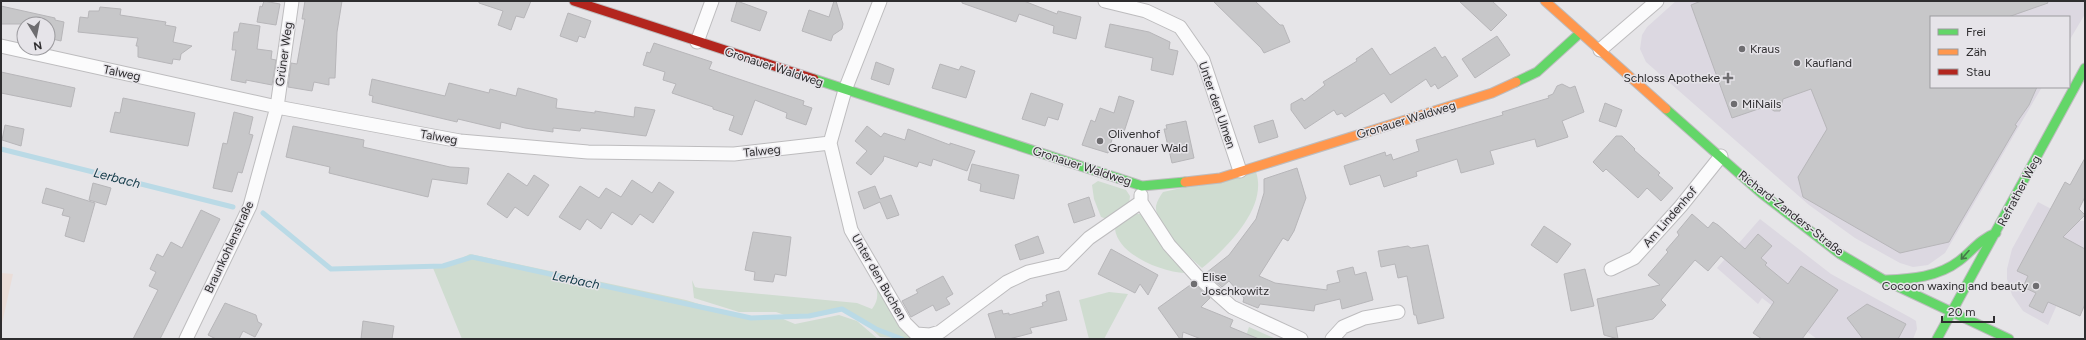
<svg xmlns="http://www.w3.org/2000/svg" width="2086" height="340" font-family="Figtree,sans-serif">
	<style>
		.built { fill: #dcd8e1 }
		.education { fill: #eaddd8 }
		.green { fill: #cfdcd0 }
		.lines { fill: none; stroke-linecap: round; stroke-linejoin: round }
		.stream { stroke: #badae6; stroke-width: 5 }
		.building { fill: #c7c7c9; stroke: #b7b6b9 }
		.street-casing { stroke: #bdbcbe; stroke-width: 15 }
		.fast-casing { stroke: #bdbcbe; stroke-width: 11 }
		.slow-casing { stroke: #bdbcbe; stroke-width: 11 }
		.jam-casing { stroke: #bdbcbe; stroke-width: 11 }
		.street { stroke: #fbfbfc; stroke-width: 13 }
		.fast { stroke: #63d668; stroke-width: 9 }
		.slow { stroke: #ff974d; stroke-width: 9 }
		.jam { stroke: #b3261e; stroke-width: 9 }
		.oneway { stroke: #467949 }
		.poi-dot { fill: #6e6d70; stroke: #e6e4e9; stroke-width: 1.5 }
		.labels { text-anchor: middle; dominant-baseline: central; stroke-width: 3; stroke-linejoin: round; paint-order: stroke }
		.poi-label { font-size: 12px; fill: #2e2d2f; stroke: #e6e4e9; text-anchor: start }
		.street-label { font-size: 12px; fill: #2e2d2f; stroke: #e6e4e9 }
		.water-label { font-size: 13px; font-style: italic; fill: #153d4a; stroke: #e6e4e9 }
	</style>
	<rect width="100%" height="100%" fill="#e6e5e8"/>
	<!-- built -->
	<path class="built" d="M1676,1H2085V14L2069,41V17H1931V87H2042L1945,253L1928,265L1913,267L1900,263L1855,238L1809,205L1646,62L1640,49L1642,35L1647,27Z
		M2038,202L2059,213L2079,221H2085V282L2070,275L2048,325L2023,311L2012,295L2007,279V269L2012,249Z
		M1760,219L1831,274L1913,319L1916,321L1917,329L1913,339H1817L1762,298L1758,304L1717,268Z"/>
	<!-- education -->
	<path class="education" d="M1,273L13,274L1,328Z"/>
	<!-- green -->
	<path class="green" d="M1256,172C1268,207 1227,248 1202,268C1189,257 1154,224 1156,206C1157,201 1160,196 1163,192Z
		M1098,181L1126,190L1130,196L1129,204L1107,219L1101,217L1094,199L1092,185Z
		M1135,214H1143L1185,273C1162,272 1118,255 1115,229L1120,223Z
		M470,254L686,300L738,316H776L795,324L839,315L857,321L878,339H462L433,268C453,267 453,262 470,254Z
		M692,280L695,287L699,288L857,303L872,309C879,300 878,293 875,283L915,339L880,337L858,316L840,309L796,319L776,312H739L694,298Z
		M1109,292L1128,294L1104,339H1089L1079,300Z
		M1249,327L1276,339H1245Z"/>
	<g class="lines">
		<!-- stream -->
		<path class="stream" d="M1,149L233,207
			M263,213L331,269L443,266L472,257L751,318L809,316L842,309L876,329L902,339"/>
	</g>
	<!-- building -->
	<path class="building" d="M264,1L280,4L276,25L257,22L260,6L262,7Z
		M305,1H342L337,32L335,78H329V85L314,82L312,91L288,87L291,63L297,64L305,19H302Z
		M479,1H531L524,18L516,16L511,30L498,25L503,11L479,3Z
		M737,1L767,12L760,31L731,21Z
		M834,1H836L843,24L842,29L833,35L831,41L802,31L809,10L829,17Z
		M962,1H1024L1057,14L1058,11L1081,17L1076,39L1053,33L1054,26L1019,14L1016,22L962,3Z
		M1213,1H1255L1280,25H1283L1290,42L1264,53L1261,48Z
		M1459,1H1492L1507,15L1491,31Z
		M1701,1H2047L2048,3L2008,17H1931V87H2037L2029,105L2015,125L2017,126L1949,242L1900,253L1803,197L1798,177L1827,129L1811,89L1783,99L1780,111H1774L1767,106L1732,118L1691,5Z
		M1,6L55,18V20L64,22L61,41L48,38V24H1Z
		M100,7L121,9L120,15L166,22L165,25L176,27L173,42L192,46L181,54L180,60L173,59L172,64L138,57V46H136L138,38L78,32L80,17L88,18L89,11H99Z
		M568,13L591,21L585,38L579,36L577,42L560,36Z
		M240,23L260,26L257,49L272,51L271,59L276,60L272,85L246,80V83L231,80L236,50H232L234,32H238Z
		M1110,24L1149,32L1170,42L1169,49L1178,51L1173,75L1151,70L1153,58L1105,47Z
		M1497,36L1510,55L1475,78L1462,59Z
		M654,43L712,62L709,69L804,101L803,105L812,108L806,125L786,118L787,113L755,100L742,135L729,130L734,116L713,109V107L672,93L676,84L663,80L665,72L643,65L647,52L650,53Z
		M1435,47L1442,58L1445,56L1458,76L1438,89L1435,84L1431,87L1426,79L1391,103L1384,93L1345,117L1342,113L1337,115L1334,110L1305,129L1291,110V104L1302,98L1304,101L1325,85L1323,82L1357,61L1356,59L1372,48L1390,75Z
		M876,62L894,69L889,85L871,79Z
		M940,64L959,70L961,66L975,71L966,98L932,88Z
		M1,72L75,88L71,107L1,93Z
		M372,79L445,96L449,83L489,93L490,89L516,96L518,88L557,99L556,108L595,113V111L634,117L635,107L655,110L646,136L581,128L580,131L553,128V132L525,128L501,122L500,129L458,119L457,122L372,102L373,96L369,95Z
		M1562,84L1570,88L1575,86L1584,112L1562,121L1568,137L1537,147L1535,139L1490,151L1494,164L1461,173L1457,159L1416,172L1417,176L1384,187L1380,175L1350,185L1344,166L1385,152L1386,156L1391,154L1393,160L1419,151L1416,140L1503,115L1502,112L1549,98L1548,96L1553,94L1557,86Z
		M1031,93L1063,104L1058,120L1048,117L1045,126L1022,119Z
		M1119,96L1134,101L1123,135L1119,134L1118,137L1113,136L1108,153L1082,145L1091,120L1095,122L1100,108L1114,113Z
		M123,98L195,113L188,146L110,132L115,112L120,113Z
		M1605,103L1622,110L1616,127L1599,121Z
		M234,112L253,117L249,134L253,135L242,173L238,172L232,192L213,188L223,143L227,144Z
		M1273,120L1278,137L1259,143L1254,126Z
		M1186,121L1194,158L1172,163L1164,129H1167L1166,125Z
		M5,125L24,129L21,146L2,140Z
		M293,126L364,140L363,147L450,167L469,168L467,184L432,179L428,197L329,173L330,167L286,157Z
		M867,126L881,137L884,133L905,140L908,129L950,145V143L975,151L967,171L933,159L931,166L919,162L917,167L884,156L883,161L871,175L856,163L867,151L855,141Z
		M1616,136H1622L1635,149L1634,150L1660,173L1658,175L1673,188L1661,201L1647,188L1638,198L1606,169L1603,172L1593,162Z
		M2085,158V197L2079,209L2085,215L2063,237L2085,249V304L2080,316L2048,302L2043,313L2029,306L2036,293L2023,287L2028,276L2017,271L2065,182L2070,185Z
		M972,164L1019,175L1014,199L980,191L981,184L968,180Z
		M1297,168L1306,198L1294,231L1288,241L1283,238L1259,276L1275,283L1327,290V285L1340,282L1337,271L1353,267L1355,275L1366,272L1373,300L1342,309L1340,299L1315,305L1314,311L1260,304L1258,308L1243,302L1244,298L1229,281L1222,287L1206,273L1229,255L1256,219L1264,193V179Z
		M508,173L527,186L534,175L549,185L528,216L515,207L507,218L487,204Z
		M632,180L652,193L659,182L674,192L653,223L640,214L632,225L612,212L601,229L587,219L580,230L559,217L580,186L599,198L606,188L621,197Z
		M93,183L111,188L106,205L89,200Z
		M875,186L880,199L891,195L899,215L887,219L880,202L864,209L858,192Z
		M46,188L95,203L84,242L65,236L70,217L62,215L64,209L42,203Z
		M1089,197L1095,216L1074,223L1068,204Z
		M201,210L220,219L160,339H133L158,290L149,286L156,272L150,269L157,254L163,257L171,242L182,248Z
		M1692,214L1708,228L1713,222L1718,225L1745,249L1758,234L1772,246L1761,258L1767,263L1765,265L1788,284L1801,266L1838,290L1802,339H1762L1753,333L1774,302L1721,256L1708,271L1695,260L1661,300L1666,305L1653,319L1616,327L1618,339L1604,335L1597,299L1660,285L1648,275L1668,252L1666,250L1679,235L1677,232Z
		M1544,226L1571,244L1557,263L1531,245Z
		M753,232L791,237L786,276L775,274L773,282L754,280L755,272L745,270Z
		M1038,236L1044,253L1020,260L1015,245Z
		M1428,245L1444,318L1418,324L1416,315H1414L1407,276L1398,278L1395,264L1381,267L1378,251L1408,246L1411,248Z
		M1111,249L1158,275L1148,295L1140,284L1135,293L1098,274Z
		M1585,269L1594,306L1571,311L1564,274Z
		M943,276L953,294L946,298L950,304L936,311L933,305L911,317L902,301L918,293L916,290Z
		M1193,283L1210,298L1201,307L1233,320L1230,327L1259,339H1201L1183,332L1182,339H1180L1158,308Z
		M1059,291L1067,320L1030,328L1032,333L1009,339H996L988,314L1002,310L1003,314L1009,313V315L1043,306L1042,303L1047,301L1046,295Z
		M225,303L256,315L258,322L262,324L255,337L243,331L239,339H216L208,335Z
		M1867,304L1906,324L1898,339H1863L1847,318Z
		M363,321L394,326L392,339H361Z"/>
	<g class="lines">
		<!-- street casing -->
		<g class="street-casing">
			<path id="street" d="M1105,1L1146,11L1180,27L1203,60L1240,171
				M697,42L712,1
				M1,46L277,107L460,141L588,152L734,154L830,143L845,90L880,1
				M1600,50L1657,1
				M830,143L851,230L905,323L916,334L930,335L940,332L1007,282L1028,272L1063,264L1089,238L1141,202
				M1141,195V202L1169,245L1196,275L1232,307L1301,339
				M1611,269L1634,258L1681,206L1721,156
				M186,339L250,206L277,107L292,1
				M1332,339L1343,327L1364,318L1398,312"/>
		</g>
		<!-- fast casing -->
		<g class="fast-casing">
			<path id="fast" d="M814,79L1142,186L1185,182
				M1516,82L1537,72L1580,33
				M1666,109L1761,193L1840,254L1884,280L2009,339
				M1886,280C1912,279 1938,277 1959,261C1972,251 1980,239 1996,233
				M1937,339L2085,68"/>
		</g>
		<!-- slow casing -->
		<g class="slow-casing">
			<path id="slow" d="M1545,1L1666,109
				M1185,182L1220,178L1492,93L1516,82"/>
		</g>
		<!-- jam casing -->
		<g class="jam-casing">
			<path id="jam" d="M574,1L814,79"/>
		</g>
		<!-- street -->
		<use href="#street" class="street"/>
		<!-- fast -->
		<use href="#fast" class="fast"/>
		<!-- slow -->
		<use href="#slow" class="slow"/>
		<!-- jam -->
		<use href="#jam" class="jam"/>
	</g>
	<!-- one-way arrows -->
	<defs><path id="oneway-shaft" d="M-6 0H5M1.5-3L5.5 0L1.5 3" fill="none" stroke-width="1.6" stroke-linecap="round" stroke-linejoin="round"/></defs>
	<use class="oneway" href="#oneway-shaft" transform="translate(1965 255) rotate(132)"/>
	<!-- markers -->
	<g class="poi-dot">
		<circle cx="1742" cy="49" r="4"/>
		<circle cx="1797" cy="63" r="4"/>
		<path d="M1726 72h4v4h4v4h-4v4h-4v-4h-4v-4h4z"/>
		<circle cx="1734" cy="104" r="4"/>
		<circle cx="1100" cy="141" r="4"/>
		<circle cx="1194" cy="284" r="4"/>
		<circle cx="2036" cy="286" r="4"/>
	</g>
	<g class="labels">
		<!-- poi labels -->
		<g class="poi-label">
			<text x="1750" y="49">Kraus</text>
			<text x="1805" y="63">Kaufland</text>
			<text x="1720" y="78" text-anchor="end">Schloss Apotheke</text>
			<text x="1742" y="104">MiNails</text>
			<text x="1108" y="134">Olivenhof<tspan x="1108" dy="14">Gronauer Wald</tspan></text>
			<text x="1202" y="277">Elise<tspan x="1202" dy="14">Joschkowitz</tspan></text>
			<text x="2028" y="286" text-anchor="end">Cocoon waxing and beauty</text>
		</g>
		<!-- street labels -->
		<g class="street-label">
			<text transform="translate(284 54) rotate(-82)">Grüner Weg</text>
			<text transform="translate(774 67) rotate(18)">Gronauer Waldweg</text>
			<text transform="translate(122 73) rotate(12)">Talweg</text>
			<text transform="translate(1217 105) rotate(71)">Unter den Ulmen</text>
			<text transform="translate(1406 120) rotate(-17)">Gronauer Waldweg</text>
			<text transform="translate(439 137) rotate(10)">Talweg</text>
			<text transform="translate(762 151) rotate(-6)">Talweg</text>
			<text transform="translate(1082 166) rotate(18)">Gronauer Waldweg</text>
			<text transform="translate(2019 191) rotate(-62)">Refrather Weg</text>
			<text transform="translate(1791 213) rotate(38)">Richard-Zanders-Straße</text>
			<text transform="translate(1670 217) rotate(-49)">Am Lindenhof</text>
			<text transform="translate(229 247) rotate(-65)">Braunkohlenstraße</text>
			<text transform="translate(879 277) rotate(60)">Unter den Buchen</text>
		</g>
		<!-- water labels -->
		<g class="water-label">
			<text transform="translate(117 178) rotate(14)">Lerbach</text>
			<text transform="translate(576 280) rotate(12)">Lerbach</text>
		</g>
	</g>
	<!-- border -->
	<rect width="2086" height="340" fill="none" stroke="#2e2d2f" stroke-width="4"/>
	<!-- legend -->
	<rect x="1930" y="16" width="140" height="72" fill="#e6e4e9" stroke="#9c9b9f"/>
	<rect x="1938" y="29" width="20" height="6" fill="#63d668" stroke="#9c9b9f"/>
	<text x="1966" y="36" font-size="12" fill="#2e2d2f">Frei</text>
	<rect x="1938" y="49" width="20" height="6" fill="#ff974d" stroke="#9c9b9f"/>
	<text x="1966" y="56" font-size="12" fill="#2e2d2f">Zäh</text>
	<rect x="1938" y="69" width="20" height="6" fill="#b3261e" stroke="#9c9b9f"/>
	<text x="1966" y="76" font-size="12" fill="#2e2d2f">Stau</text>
	<!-- north arrow -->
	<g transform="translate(36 36) rotate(170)"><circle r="19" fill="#e6e4e9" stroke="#9c9b9f"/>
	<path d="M0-3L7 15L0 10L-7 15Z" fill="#6e6d70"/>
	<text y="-6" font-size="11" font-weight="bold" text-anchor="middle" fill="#2e2d2f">N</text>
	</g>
	<!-- scale -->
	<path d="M1942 316v6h52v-6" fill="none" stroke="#2e2d2f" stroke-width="2"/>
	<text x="1948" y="316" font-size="12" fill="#2e2d2f" stroke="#e6e4e9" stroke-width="3" paint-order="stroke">20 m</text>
</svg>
